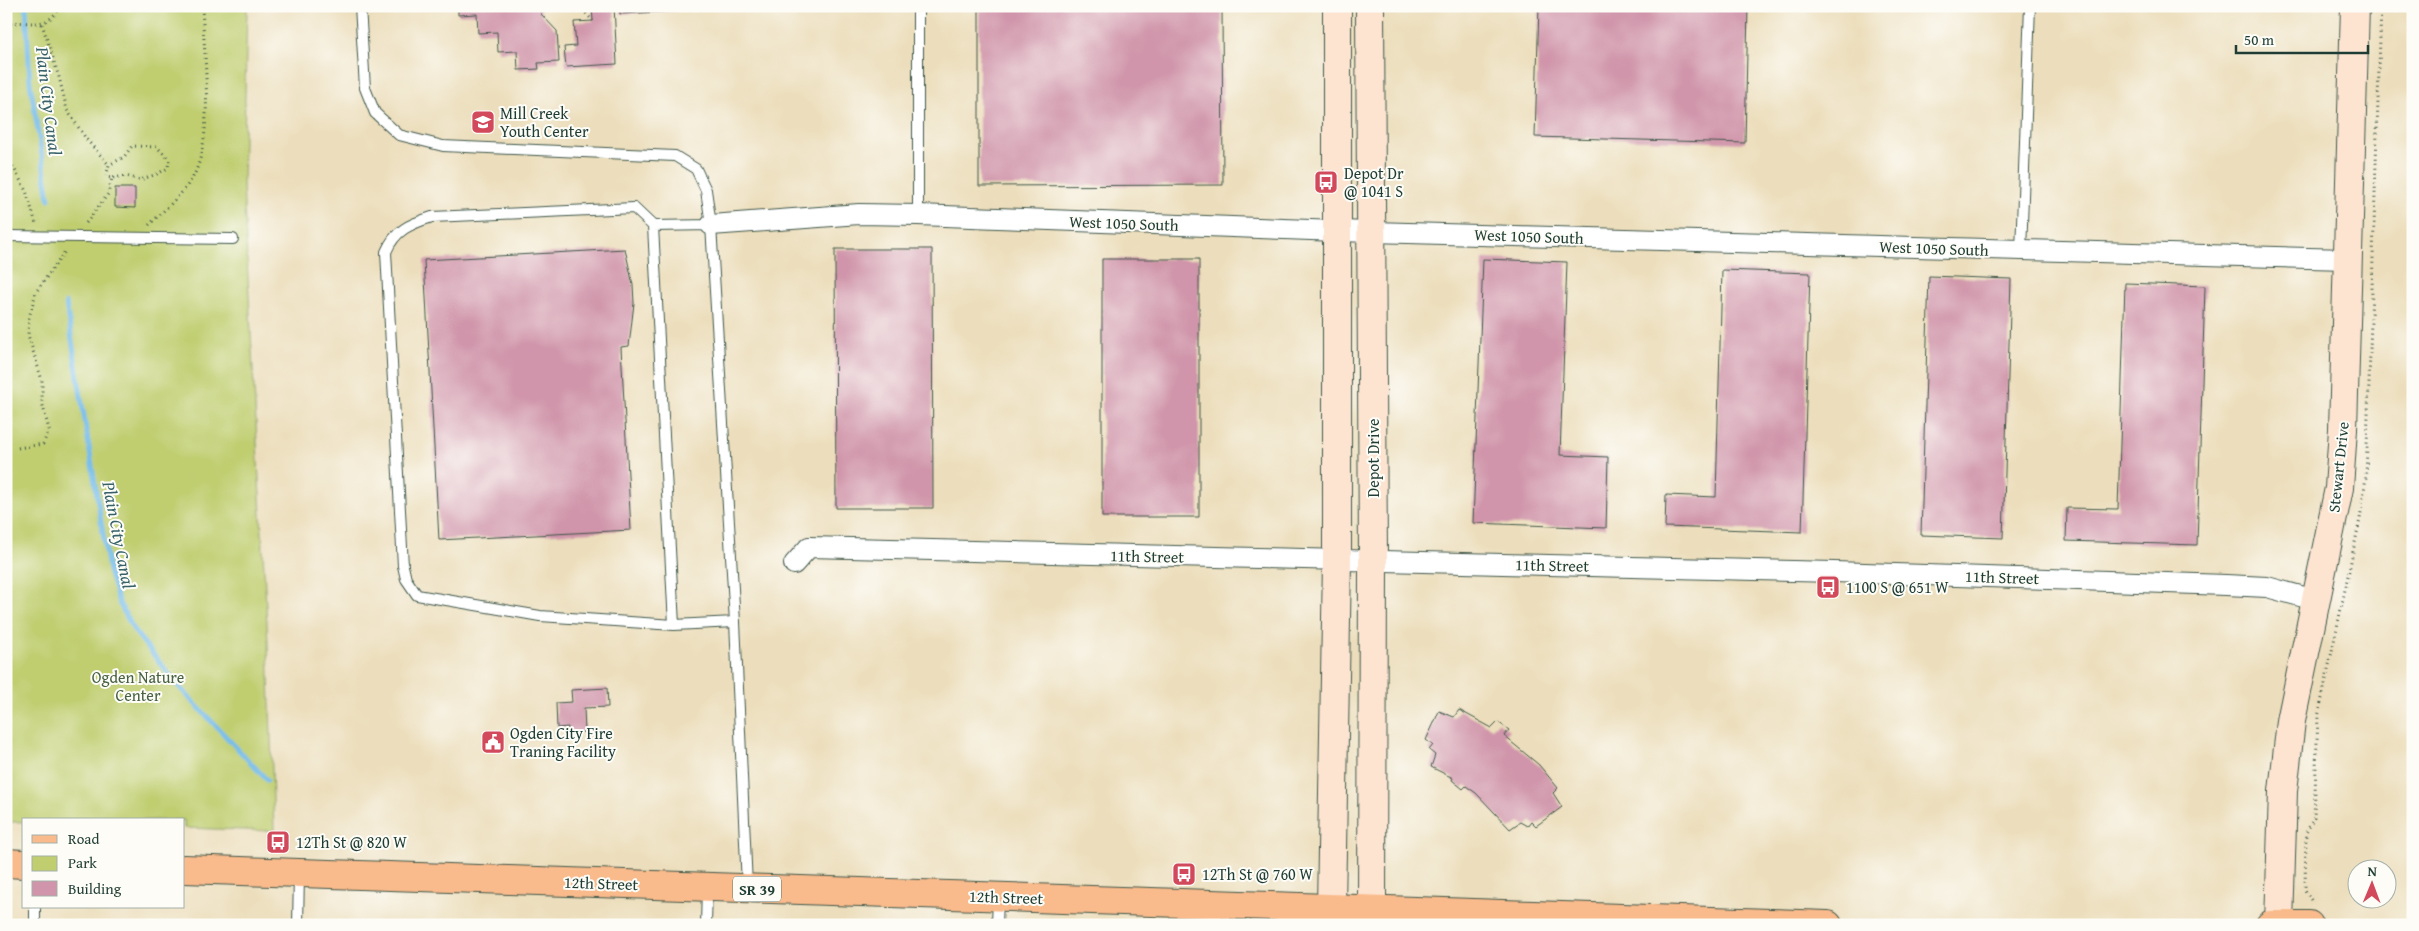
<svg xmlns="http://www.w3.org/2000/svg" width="2419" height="931" font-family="'Gentium Book Plus',serif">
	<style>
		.green { fill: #c0ce70; stroke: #708652 }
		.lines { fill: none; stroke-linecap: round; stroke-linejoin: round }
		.stream { stroke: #6fbae8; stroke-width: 5 }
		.building { fill: #d095aa }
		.lane-casing { stroke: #3e5548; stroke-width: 12 }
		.street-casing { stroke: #3e5548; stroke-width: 22 }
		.secondary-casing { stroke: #3e5548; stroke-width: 30 }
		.primary-casing { stroke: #3e5548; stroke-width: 30 }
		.path { stroke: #3e5548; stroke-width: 3; stroke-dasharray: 1 4; stroke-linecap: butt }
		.lane { stroke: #fff; stroke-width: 10 }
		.street { stroke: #fff; stroke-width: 20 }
		.secondary { stroke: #fde4d1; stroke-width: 28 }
		.primary { stroke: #fabb8c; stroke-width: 28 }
		.rail { stroke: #1f3d34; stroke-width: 4; stroke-dasharray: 8 4; stroke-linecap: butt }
		.labels { text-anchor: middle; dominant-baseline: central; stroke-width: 4; stroke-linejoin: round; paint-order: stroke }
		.shield { fill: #fdfcf7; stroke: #62766e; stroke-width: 1 }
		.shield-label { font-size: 15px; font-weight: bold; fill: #1f3d34 }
		.poi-label { font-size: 16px; fill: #1f3d34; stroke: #fdfcf7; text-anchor: start }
		.street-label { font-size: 16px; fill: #1f3d34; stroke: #fdfcf7 }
		.park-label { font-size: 16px; fill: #476143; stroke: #fdfcf7 }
		.water-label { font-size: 18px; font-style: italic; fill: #37626a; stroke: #fdfcf7 }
	</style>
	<rect width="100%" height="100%" fill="#fdfcf7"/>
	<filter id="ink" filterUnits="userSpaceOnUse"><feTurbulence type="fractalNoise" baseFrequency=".02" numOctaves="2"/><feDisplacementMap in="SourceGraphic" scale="10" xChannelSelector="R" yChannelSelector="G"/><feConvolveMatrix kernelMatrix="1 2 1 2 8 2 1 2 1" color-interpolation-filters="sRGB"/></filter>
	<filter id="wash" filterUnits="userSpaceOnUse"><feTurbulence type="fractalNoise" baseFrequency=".0096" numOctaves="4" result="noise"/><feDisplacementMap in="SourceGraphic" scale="20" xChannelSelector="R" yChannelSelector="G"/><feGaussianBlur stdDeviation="1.12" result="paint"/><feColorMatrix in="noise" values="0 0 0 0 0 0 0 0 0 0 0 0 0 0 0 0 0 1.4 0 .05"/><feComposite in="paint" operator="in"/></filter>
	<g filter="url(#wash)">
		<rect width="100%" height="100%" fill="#ecdebc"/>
		<!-- green -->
		<path class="green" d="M6,6H247L243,186L268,643L274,831L184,828V820L6,822Z"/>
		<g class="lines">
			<!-- stream -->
			<path class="stream" d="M26,6L30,82L49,199
				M66,303L109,571L119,603L135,632L181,689L267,780"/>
		</g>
		<g id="blocks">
			<!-- building -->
			<path class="building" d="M458,6H540L541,14L557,31L559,62L538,63L539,69L518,70L517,51L498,52L497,32L478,33L477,14L458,15Z
				M614,6L617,64L566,67L564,47L576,46L574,22L593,21L592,7Z
				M620,6H679V11L620,14Z
				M979,6H1222L1223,185L979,186Z
				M1539,6H1748L1745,143L1535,137Z
				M115,188H135V208L115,207Z
				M625,249L633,285L634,303L629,346L621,347L631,530L439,540L424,260Z
				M835,249H932L933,508H836Z
				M1102,259H1199V517H1102Z
				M1483,259L1567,262L1560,455L1608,457L1606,528L1473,523Z
				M1722,270L1810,273L1802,532L1665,527L1666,495L1716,497Z
				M1929,276L2011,279L2003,538L1921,535Z
				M2125,283L2205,286L2197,545L2066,541L2067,508L2118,509Z
				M607,688L608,707L584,708L585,732L568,733V727L557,728L556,703L572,702L571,690Z
				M1459,710L1492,728L1498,722L1509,730L1504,736L1539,765L1558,788L1553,793L1562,807L1536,826L1531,821L1527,826L1520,822L1510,829L1476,793L1466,786L1463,789L1452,780L1453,778L1431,767L1435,755L1429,750L1433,745L1426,740L1434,723L1439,711L1454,717Z"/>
		</g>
	</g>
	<g filter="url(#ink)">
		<use href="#blocks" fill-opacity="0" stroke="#3e5548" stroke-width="1"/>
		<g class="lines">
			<!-- lane casing -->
			<g class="lane-casing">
				<path id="lane" d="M360,6L365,88L375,113L399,135L443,146L675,156L696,169L706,190L711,225L735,622L747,886
					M918,6V215
					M653,226L634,208L432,217C410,224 395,230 386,252L403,566L406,579L417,595L540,616L674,625L735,622
					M6,236L233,239
					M2021,251L2030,6
					M674,625L653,226L711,225
					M35,925V907
					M298,925L299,874
					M706,925L707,888
					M997,925L998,898"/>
			</g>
			<!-- street casing -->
			<g class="street-casing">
				<path id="street" d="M711,225L859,214L918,215L1337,231L2347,259
					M794,564L809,547L1834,572L2226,585L2267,587L2315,600"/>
			</g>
			<!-- secondary casing -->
			<g class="secondary-casing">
				<path id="secondary" d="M1370,6L1373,561L1372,910
					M1331,908L1337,561V6
					M2279,924L2283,791L2291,721L2339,488L2343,429L2355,6"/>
			</g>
			<!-- primary casing -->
			<g class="primary-casing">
				<path id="primary" d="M6,863L24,864
					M184,869L1828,925
					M2270,925H2309"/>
			</g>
			<!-- path -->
			<path class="path" d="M579,6L593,21
				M42,24L59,77L67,110L87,140L109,165
				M6,25C29,17 44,34 61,6
				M6,153L26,191L36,223
				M86,223L108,194L112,178L106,177L109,165L124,157L132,146L157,147L169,159L168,168L157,174L140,180L126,176L112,178
				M149,225C165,209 185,193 195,173C214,131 204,53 202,6
				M18,448L43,444L49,430L42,402V380L28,335L29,318L36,292L66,250
				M2311,900L2305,890L2306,833L2314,818L2318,717L2360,519L2366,477L2381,6"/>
			<!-- lane -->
			<use href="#lane" class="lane"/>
			<!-- street -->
			<use href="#street" class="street"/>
			<!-- secondary -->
			<use href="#secondary" class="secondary"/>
			<!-- primary -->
			<use href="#primary" class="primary"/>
			<!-- rail -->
			<path class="rail" d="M2411,925L2413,873"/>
		</g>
	</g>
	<!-- icons -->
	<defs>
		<g id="school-square" transform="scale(1.25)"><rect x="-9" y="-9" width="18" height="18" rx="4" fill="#d1495b" stroke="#fdfcf7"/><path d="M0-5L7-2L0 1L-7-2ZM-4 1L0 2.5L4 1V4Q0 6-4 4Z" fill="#fff"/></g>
		<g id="bus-square" transform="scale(1.25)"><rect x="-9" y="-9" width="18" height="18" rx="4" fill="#d1495b" stroke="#fdfcf7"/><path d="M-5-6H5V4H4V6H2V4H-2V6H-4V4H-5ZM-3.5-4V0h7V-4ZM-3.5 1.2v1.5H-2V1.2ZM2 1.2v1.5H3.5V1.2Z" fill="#fff"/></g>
		<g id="civic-square" transform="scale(1.25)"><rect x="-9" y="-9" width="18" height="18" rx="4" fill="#d1495b" stroke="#fdfcf7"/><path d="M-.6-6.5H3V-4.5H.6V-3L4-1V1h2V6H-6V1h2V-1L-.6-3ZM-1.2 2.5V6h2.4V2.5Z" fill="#fff"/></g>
	</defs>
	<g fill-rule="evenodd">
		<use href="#school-square" x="483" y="122"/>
		<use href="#bus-square" x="1326" y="182"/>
		<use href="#bus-square" x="1828" y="587"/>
		<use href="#civic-square" x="493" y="742"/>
		<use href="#bus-square" x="278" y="842"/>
		<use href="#bus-square" x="1184" y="874"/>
	</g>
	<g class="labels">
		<!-- shield labels -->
		<rect class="shield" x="733" y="876.5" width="48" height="25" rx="4"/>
		<g class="shield-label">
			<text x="757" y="889">SR 39</text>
		</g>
		<!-- poi labels -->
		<g class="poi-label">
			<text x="500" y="113">Mill Creek<tspan x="500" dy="18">Youth Center</tspan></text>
			<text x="1344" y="173">Depot Dr<tspan x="1344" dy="18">@ 1041 S</tspan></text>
			<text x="1846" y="587">1100 S @ 651 W</text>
			<text x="510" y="733">Ogden City Fire<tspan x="510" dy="18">Traning Facility</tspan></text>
			<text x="296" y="842">12Th St @ 820 W</text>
			<text x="1202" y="874">12Th St @ 760 W</text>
		</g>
		<!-- street labels -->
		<g class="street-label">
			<text transform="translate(1124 223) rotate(2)">West 1050 South</text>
			<text transform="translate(1529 236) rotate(2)">West 1050 South</text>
			<text transform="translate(1934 248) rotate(2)">West 1050 South</text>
			<text transform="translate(1373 458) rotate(-90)">Depot Drive</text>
			<text transform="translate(2338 467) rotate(-84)">Stewart Drive</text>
			<text transform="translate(1147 556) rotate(1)">11th Street</text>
			<text transform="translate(1552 565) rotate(1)">11th Street</text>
			<text transform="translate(2002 577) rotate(2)">11th Street</text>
			<text transform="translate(601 883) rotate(2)">12th Street</text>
			<text transform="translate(1006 897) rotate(2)">12th Street</text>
		</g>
		<!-- park labels -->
		<g class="park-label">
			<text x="138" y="677">Ogden Nature<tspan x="138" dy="18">Center</tspan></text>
		</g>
		<!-- water labels -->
		<g class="water-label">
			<text transform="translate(49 101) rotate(83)">Plain City Canal</text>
			<text transform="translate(119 535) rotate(79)">Plain City Canal</text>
		</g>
	</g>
	<!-- margin -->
	<rect width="2419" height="931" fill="none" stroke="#fdfcf7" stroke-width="25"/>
	<!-- legend -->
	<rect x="22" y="818" width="162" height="90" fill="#fdfcf7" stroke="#a4b0a9"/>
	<rect x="32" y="835" width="25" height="8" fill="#fabb8c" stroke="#a4b0a9"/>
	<text x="68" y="844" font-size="15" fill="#1f3d34">Road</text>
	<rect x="32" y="856" width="25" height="15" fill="#c0ce70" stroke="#a4b0a9"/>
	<text x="68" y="868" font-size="15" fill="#1f3d34">Park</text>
	<rect x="32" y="881" width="25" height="15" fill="#d095aa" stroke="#a4b0a9"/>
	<text x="68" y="894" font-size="15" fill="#1f3d34">Building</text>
	<!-- north arrow -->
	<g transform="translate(2372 884) rotate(1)"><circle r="24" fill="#fdfcf7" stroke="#a4b0a9"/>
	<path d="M0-4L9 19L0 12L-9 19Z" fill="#d1495b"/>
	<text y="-8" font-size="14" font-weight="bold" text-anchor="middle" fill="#1f3d34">N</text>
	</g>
	<!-- scale -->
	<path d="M2236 45v8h132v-8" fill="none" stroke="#1f3d34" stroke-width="2.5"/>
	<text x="2244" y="45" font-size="15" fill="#1f3d34" stroke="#fdfcf7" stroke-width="4" paint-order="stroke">50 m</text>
</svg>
